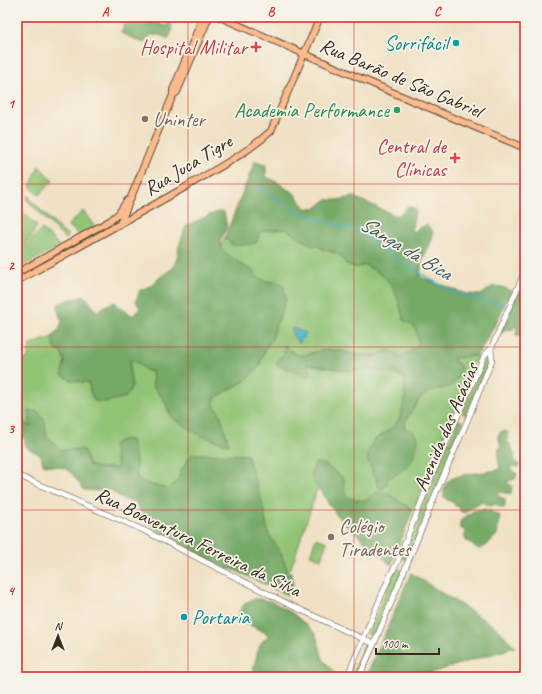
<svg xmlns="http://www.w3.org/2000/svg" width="542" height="694" font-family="Caveat,sans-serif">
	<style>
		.green { fill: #91c374; stroke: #667649 }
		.forest { fill: #74a966; stroke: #586a42 }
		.water { fill: #43a9c3; stroke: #3f6a70 }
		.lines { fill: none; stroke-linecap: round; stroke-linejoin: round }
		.stream { stroke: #43a9c3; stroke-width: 1.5 }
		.minor-casing { stroke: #564537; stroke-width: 6 }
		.major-casing { stroke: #564537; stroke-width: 8 }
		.minor { stroke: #fff; stroke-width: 5 }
		.major { stroke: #fbbb8d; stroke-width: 6 }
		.grid { fill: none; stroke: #d62828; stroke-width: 1; stroke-opacity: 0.55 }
		.culture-dot { fill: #0f9aa8; stroke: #f7f3e8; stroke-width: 1.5 }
		.health-dot { fill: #e0444e; stroke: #f7f3e8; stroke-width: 1.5 }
		.leisure-dot { fill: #2e9e5b; stroke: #f7f3e8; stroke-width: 1.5 }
		.education-dot { fill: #8d6e63; stroke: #f7f3e8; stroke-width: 1.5 }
		.labels { text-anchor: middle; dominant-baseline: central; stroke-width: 3.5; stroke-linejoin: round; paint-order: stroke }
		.culture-label { font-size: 20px; fill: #0d838f; stroke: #f7f3e8; text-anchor: end }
		.health-label { font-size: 20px; fill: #be3a42; stroke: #f7f3e8; text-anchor: end }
		.street-label { font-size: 20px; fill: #3b2a1e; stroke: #f7f3e8 }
		.leisure-label { font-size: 20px; fill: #27864d; stroke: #f7f3e8; text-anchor: end }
		.education-label { font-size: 20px; fill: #785e54; stroke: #f7f3e8; text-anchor: start }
		.water-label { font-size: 21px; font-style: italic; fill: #3e5658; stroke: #f7f3e8 }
		.neatline { fill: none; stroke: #d62828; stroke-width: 1.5 }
		.grid-label { font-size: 13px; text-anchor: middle; font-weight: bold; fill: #d62828 }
	</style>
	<rect width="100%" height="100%" fill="#f7f3e8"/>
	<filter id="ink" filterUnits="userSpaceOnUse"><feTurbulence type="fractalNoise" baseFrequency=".025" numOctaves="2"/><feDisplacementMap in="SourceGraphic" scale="8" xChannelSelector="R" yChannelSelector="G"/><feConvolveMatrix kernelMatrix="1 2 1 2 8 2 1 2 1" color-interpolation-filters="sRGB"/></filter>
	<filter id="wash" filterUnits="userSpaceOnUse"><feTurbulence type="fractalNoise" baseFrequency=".012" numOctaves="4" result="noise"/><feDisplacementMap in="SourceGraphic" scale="16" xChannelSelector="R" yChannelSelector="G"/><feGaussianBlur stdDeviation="0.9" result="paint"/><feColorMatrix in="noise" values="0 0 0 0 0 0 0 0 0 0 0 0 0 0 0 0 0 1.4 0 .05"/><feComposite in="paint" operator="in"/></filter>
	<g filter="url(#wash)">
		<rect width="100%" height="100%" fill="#f0e1c4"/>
		<!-- green -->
		<path class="green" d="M39,166L53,181L39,195L30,187Z
			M28,195L32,201L64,233L67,234L68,238H64L27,200Z
			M17,206L37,226L33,233L34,234L17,252Z
			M83,211L95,227L79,235L68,225Z
			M42,229L60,246L17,269V255Z
			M286,229L295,235L317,245L323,250L337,253L344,257L365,265L386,277L393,287L399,302L404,321C417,325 416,331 419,344L409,352L400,356L389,350C365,364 347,347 323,350C316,351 308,353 302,356C294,355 290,350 285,345L284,354L287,368L308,377L307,364L349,371L364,369L382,371L398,374L405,379C405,415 403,421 373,441L368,462L372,468V472L387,484L388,478C400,473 408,465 415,455L405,429L404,423L422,395L436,389H443L459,364L454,361V358L468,356H477L413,510L390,495C377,498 348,509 343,489C343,486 344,482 344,479L324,464L313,481L318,487L291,568L287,570L281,554L268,533L262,502L247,455L192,454L182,469L176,483L168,489L145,483L137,478L136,461L113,444L118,468H98L89,465L83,450H61L46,435L45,421L29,411L31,427L17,420V365H18L28,357L30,345L52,337L55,349L61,352L65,361L62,372L71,380L89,383L90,391L132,387L130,373V360L139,363L146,371H152L153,386L164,400L172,418L228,444L221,416L214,405L215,398L246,380L259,367L263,354L273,337L275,327L282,311L284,305L277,282L266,281L258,278L252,270L242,265L222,250L221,246L225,237L232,245L261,231Z
			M485,357L491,359L466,414L462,413Z
			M458,420L463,422L407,560L401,558Z
			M316,538L327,542L321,559L310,555Z
			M396,568L403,571L374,636L368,634Z
			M364,645L370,647L356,677H351Z"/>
		<!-- forest -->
		<path class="forest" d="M143,17H157L156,21L164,26L172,22L171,33L168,40L160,35H150L144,43L121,33L124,24L142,22Z
			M255,161L266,164V177L274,180L288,190L292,191L306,208L315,209L326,200H337L354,197L396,216L403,212L408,206L416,209L411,231L414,232L418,228L427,225L433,232L430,245L422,260L420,277L467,294L481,295L493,286L502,287L511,291L496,323L477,356H468L454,358V361L459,364L461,369C454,395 441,384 424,395C419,398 415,407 411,412C407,418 404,422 405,429L413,431L418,439C414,460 408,470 388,478L387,484L383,489L379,488L376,481L377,477L374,476L372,472V467L368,462V453L373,441L393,428L400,418L405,398V379L398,374L382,371L364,369L349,371L307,364L311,373L308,377L276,365L280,357L284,354L285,345C289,349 293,354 299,355C306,357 316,351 323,350C348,348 365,364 389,350L401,356L409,352L419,344C416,331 417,325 404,321C397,294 393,277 365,265L357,268L346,264C340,249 328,254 317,245L313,246L286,229L261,231L256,243L244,245H232L225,237Z
			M218,212H224L227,227L220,242L222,250L242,265L252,270L258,278L266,281L277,282L283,285L286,299L282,311L275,327L273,337L263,354L259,367L246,380L215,398L214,405L221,416L229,445L199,435L172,418L164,400L153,386L152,371H146L139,363L130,360V373L132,387L126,397L106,402L94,401L90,391L89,383L71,380L62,375L65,361L61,352L55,349L52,337L60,328L62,321L59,314L58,304L71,299L85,296L97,312L105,306L115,302L121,308L133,316L140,308L136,301L140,290L151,286L159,278L173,268L177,258L179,246L186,226L210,215Z
			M525,278V336L516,335L517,327L515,326L512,330L507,329L500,334L516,297L523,290L524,285L523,284Z
			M29,411H37L45,421L46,435L61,450L83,449L89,465L98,468H118L113,444L124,439L131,440L136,461L137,478L145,483L168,489L176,483L182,469L192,454L247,455L262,502L268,533L281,554L287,570L291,573L293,586L287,595L236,571L220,566L155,529C149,520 139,513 136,502L129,501L121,498L111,490L104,489L99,491L84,490C77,481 71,468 59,467C53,466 49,466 43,464L41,455L25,447V440L17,432L18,420L31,427Z
			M504,431L508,432C507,438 506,442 511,445L513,452L515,454L514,461L520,465L519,467L513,466L509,467L517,474L515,479L506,482L512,486L511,494L500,492L497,495L498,496L505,499V505L504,508L498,506L496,504L491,506L486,505L485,502C478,503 471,508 464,513L461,512L458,506H455L454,503L447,500L444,497V490L447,482C458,472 484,474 500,469L498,457L499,448L501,446L498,436L500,432Z
			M315,463L324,464L344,479C343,498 348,499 365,501L377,492L390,495L413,510L391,565L338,517L313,481L311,472Z
			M483,509L490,511L500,516L497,535C490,540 488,547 479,549L472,545L470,542L466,541L464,534L465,530L460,528V521L473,511Z
			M411,573L497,628L515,647L418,677H366Z
			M253,599H260L273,602L292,613L311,629L316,635L323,659L338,677H251L259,647L262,642L268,636V634L248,624L239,621L238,617C240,607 244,603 253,599Z"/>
		<!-- water -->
		<path class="water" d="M292,328L306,333L300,343L298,342L292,334Z"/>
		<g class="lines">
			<!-- stream -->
			<path class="stream" d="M256,185L270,193L296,212L357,231L400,261L455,294L504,305
				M517,308L525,309"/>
		</g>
	</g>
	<g filter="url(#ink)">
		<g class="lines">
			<!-- minor casing -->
			<g class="minor-casing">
				<path id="minor" d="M17,475L143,530L284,602L374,644
					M347,677L389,578L397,563L432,475L484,356L491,349L525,271
					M359,677L374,644L426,518L436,493L468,419L492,360L491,349"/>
			</g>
			<!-- major casing -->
			<g class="major-casing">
				<path id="major" d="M220,17L394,93L525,148
					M17,19L18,17
					M173,95V90L203,17
					M120,224L173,95L177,92L209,17
					M17,273L111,220L119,213L127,201
					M17,281C72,251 127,220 182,189C212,171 245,155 271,131L320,17"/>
			</g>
			<!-- minor -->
			<use href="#minor" class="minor"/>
			<!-- major -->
			<use href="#major" class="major"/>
		</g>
	</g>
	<!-- grid -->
	<path class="grid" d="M188,17V677M354,17V677M17,184H525M17,347H525M17,510H525"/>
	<!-- markers -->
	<g class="culture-dot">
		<circle cx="456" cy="43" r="4"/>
		<circle cx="184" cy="617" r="4"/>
	</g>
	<g class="health-dot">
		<path d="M254 41h4v4h4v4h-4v4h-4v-4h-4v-4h4z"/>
		<path d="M453 152h4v4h4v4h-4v4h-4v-4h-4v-4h4z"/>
	</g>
	<circle class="leisure-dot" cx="397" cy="110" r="4"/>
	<g class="education-dot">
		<circle cx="145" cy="119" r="4"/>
		<circle cx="331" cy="537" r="4"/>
	</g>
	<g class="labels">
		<!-- culture labels -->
		<g class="culture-label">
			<text x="448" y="43">Sorrifácil</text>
			<text x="192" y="617" text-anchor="start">Portaria</text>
		</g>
		<!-- health labels -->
		<g class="health-label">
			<text x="247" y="47">Hospital Militar</text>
			<text x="446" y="146">Central de<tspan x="446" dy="23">Clínicas</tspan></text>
		</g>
		<!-- street labels -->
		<g class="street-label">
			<text transform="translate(401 78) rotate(23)">Rua Barão de São Gabriel</text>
			<text transform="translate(188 165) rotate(-31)">Rua Juca Tigre</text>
			<text transform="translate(446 427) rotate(-67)">Avenida das Acácias</text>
			<text transform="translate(198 542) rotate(26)">Rua Boaventura Ferreira da Silva</text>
		</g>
		<!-- leisure labels -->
		<g class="leisure-label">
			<text x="389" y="110">Academia Performance</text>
		</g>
		<!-- education labels -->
		<g class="education-label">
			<text x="153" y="119">Uninter</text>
			<text x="339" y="526">Colégio<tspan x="339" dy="23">Tiradentes</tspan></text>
		</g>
		<!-- water labels -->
		<g class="water-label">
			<text transform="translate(406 248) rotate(31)">Sanga da Bica</text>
		</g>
	</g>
	<!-- margin -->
	<rect width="542" height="694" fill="none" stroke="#f7f3e8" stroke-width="44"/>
	<!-- north arrow -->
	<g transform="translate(58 636)" stroke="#f7f3e8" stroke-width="3" paint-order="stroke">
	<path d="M0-3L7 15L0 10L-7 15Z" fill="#3b2a1e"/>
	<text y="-6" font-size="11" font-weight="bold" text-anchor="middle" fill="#3b2a1e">N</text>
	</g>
	<!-- scale -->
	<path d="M376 648v6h63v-6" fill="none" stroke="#3b2a1e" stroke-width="2"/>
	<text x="382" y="648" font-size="12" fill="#3b2a1e" stroke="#f7f3e8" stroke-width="3" paint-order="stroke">100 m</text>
	<rect x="22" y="22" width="498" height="650" class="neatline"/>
	<g class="grid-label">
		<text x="105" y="16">A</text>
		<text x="271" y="16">B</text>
		<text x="437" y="16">C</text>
		<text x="11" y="108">1</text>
		<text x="11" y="270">2</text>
		<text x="11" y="433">3</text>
		<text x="11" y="595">4</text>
	</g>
</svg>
